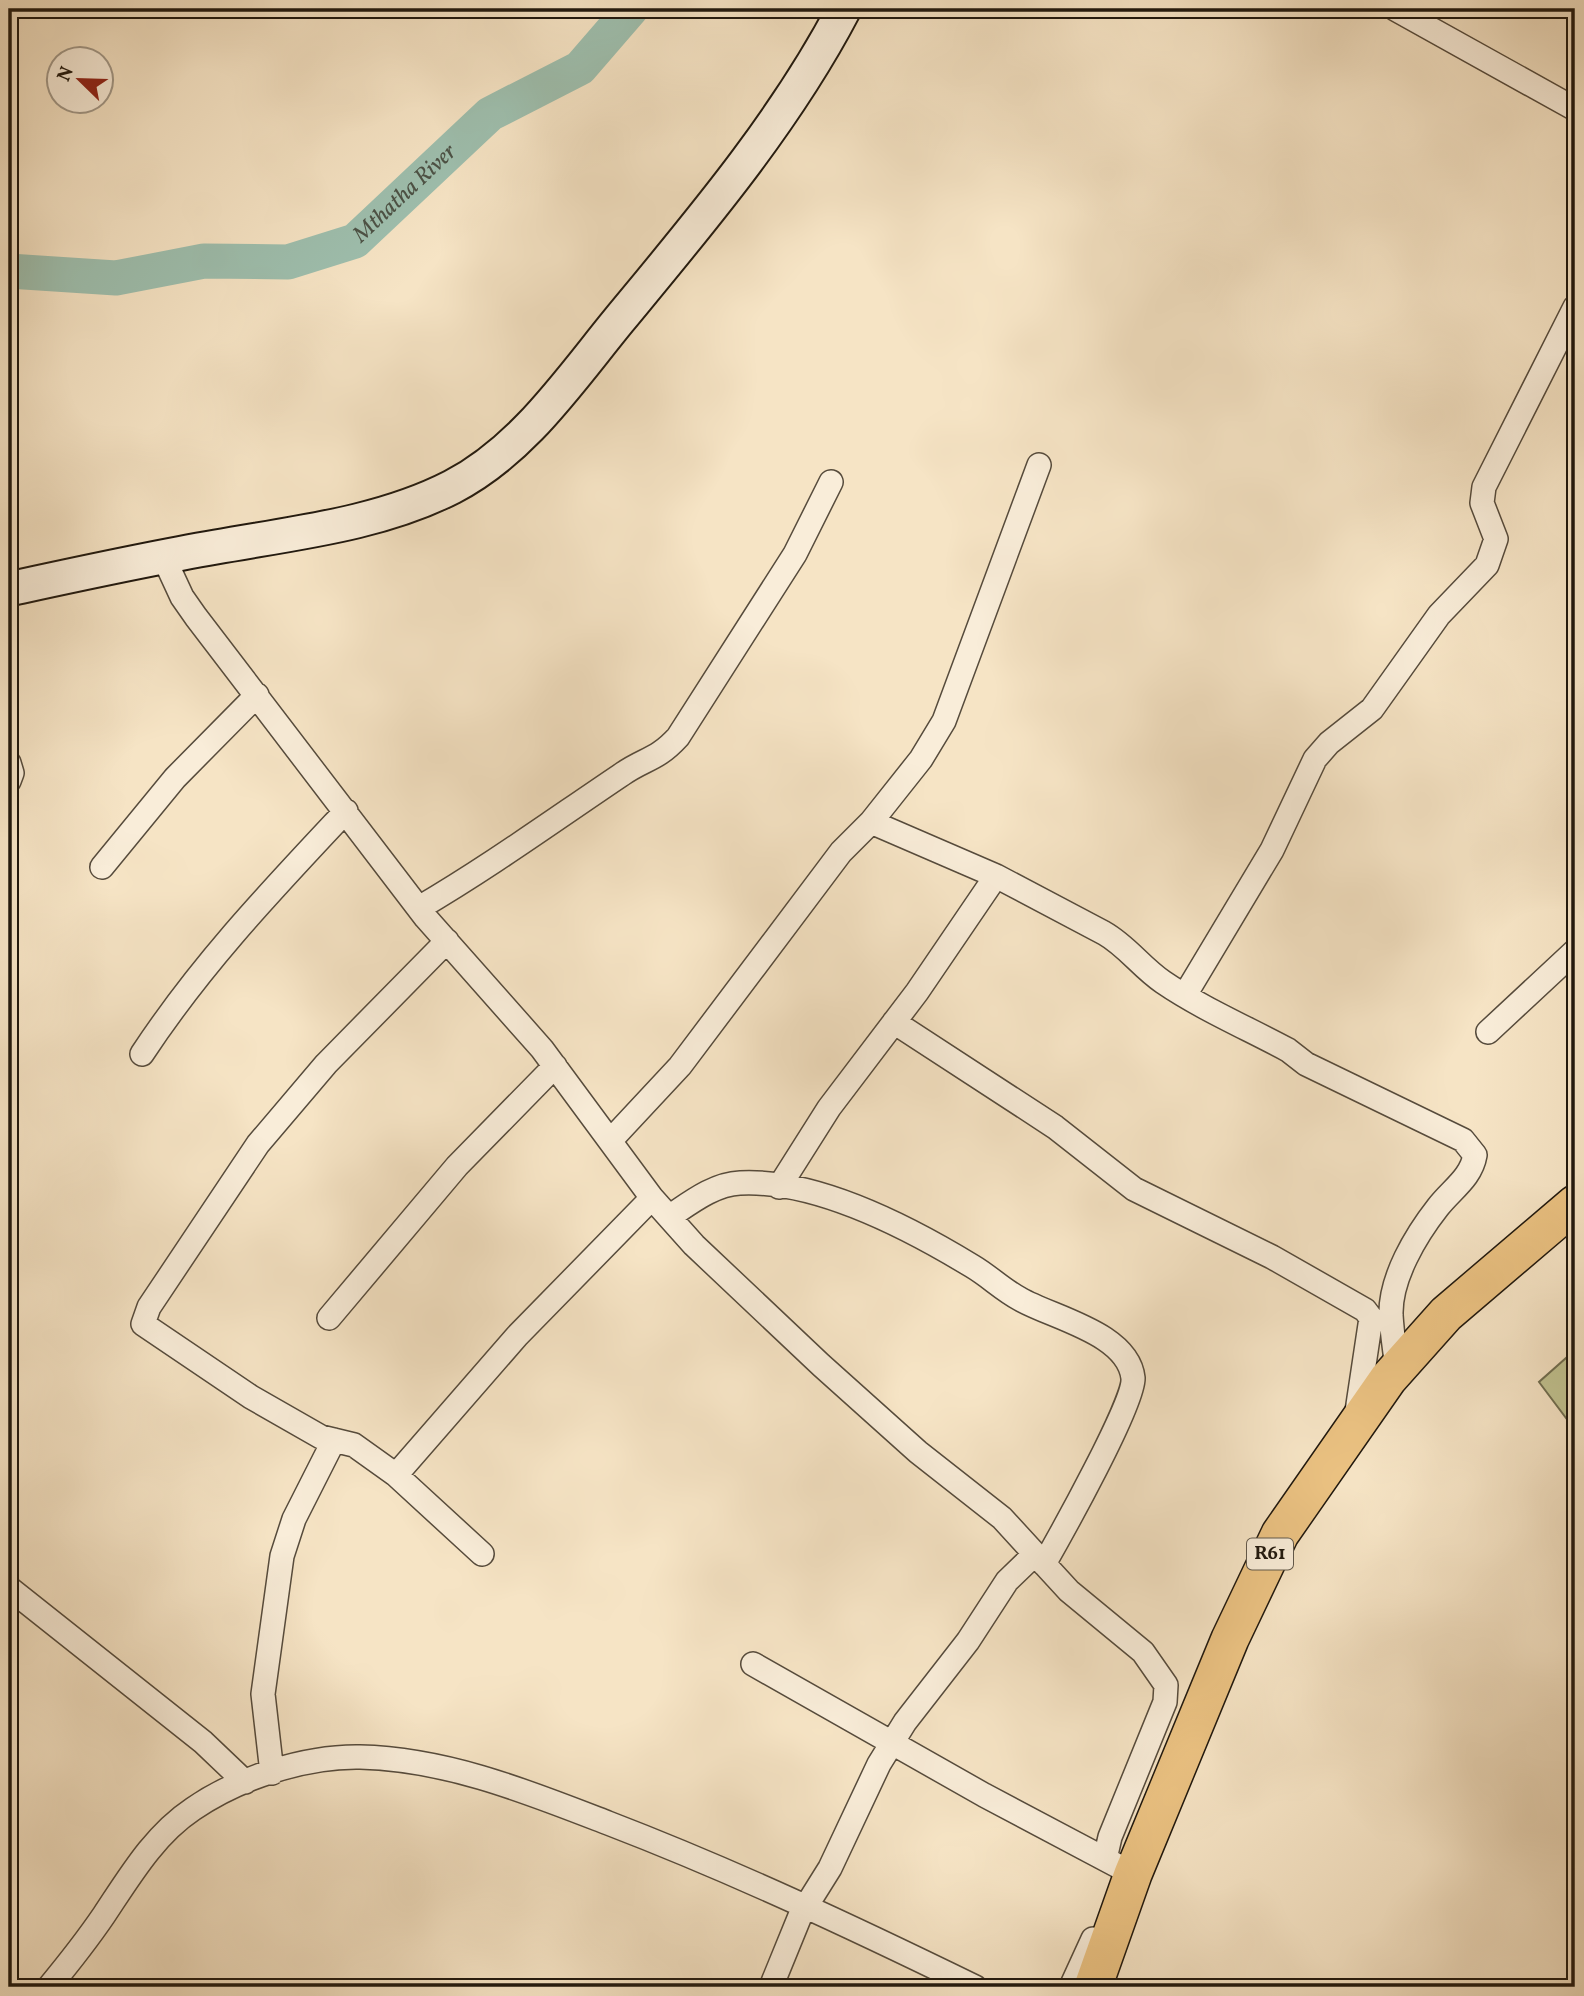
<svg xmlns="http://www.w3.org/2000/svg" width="1584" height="1996" font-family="Vollkorn,serif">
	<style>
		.green { fill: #c1c391; stroke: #706e50; stroke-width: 2 }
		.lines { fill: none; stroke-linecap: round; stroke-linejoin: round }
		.river { stroke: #9ebfae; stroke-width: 35 }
		.street-casing { stroke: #564b3c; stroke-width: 26 }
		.secondary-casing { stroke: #20180e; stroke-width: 37 }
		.primary-casing { stroke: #20180e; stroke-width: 40 }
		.street { stroke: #f9edd9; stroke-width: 23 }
		.secondary { stroke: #f9edd9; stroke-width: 33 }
		.primary { stroke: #ebc282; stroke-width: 37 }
		.labels { text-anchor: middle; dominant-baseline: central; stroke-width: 5; stroke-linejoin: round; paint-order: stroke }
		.shield { fill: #f9edd9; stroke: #61584b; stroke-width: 2 }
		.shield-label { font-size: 19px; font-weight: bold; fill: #20180e }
		.water-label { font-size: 23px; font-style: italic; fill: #4c5246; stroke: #f9edd9 }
	</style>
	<rect width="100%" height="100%" fill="#f6e4c5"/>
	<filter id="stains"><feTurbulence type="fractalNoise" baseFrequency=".00286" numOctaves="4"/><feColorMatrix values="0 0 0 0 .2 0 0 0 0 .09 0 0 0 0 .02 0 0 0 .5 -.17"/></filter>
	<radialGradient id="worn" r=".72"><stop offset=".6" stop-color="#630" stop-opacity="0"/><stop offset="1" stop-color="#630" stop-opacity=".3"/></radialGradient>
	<!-- green -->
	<path class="green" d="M1575,1350V1430L1539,1382Z"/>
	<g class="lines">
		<!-- river -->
		<path class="river" id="s1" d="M9,271L116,278L204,261L288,262L355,241L490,114L580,68L631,9"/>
		<!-- street casing -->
		<g class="street-casing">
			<path id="street" d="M1395,9L1575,109
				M163,556L182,597L196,617L426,918L542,1049L652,1198L694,1245L821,1365L918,1452L1002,1518L1069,1591L1143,1652L1166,1685L1165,1702L1110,1837L1105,1859
				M9,763L12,773L9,781
				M871,822L921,759L944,721L1039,465
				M102,867L175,778L257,695
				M419,908C489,867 554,820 621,775C645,758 656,761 678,737L795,554L831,482
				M447,941L326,1064L258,1144L149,1307L143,1324L251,1397L321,1437L354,1445L396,1475L482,1554
				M1185,995L1272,850L1315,759L1329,743L1372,709L1439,615L1487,565L1496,539L1482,503L1484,487L1575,307
				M894,1022L1055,1127L1134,1189L1272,1257L1365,1310L1371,1318L1356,1418
				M1488,1032L1575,951
				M142,1054C202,963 272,890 346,811
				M611,1140L680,1066L841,852L871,822L996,876L1104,933C1127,946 1141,967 1163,982C1201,1008 1247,1028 1288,1050L1306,1064L1463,1140L1475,1155C1471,1178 1452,1189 1438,1207C1416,1235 1390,1278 1391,1315C1392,1333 1395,1351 1397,1369
				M779,1187L829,1108L917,992L996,876
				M669,1217C690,1203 714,1184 740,1183C816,1179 908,1227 972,1266C989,1276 1003,1290 1020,1299C1053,1318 1128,1333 1133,1378C1135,1402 1060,1536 1044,1564
				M329,1318L457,1166L555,1066
				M396,1475L517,1336L652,1198
				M9,1588L203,1742L245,1782
				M753,1664L984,1795L1118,1866
				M272,1773L263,1694L282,1556L294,1519L334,1440
				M49,1987C68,1964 87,1940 104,1915C130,1876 154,1835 193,1809C238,1778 305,1756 360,1757C447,1759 528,1792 608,1823C733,1871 854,1928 975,1987
				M771,1987L800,1916L830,1868L879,1764L905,1722L968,1641L1007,1581L1035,1554
				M1071,1987L1093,1939"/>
		</g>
		<!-- secondary casing -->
		<g class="secondary-casing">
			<path id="secondary" d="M9,589C78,574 146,559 216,547C294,533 380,524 452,487C523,450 569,381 619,320C700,222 785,122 844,9"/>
		</g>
		<!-- primary casing -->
		<g class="primary-casing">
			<path id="primary" d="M1093,1987L1133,1874L1230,1639L1280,1534L1388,1379L1446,1314L1575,1204"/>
		</g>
		<!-- street -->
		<use href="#street" class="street"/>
		<!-- secondary -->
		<use href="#secondary" class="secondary"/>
		<!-- primary -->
		<use href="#primary" class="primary"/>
	</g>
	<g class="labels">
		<!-- shield labels -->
		<rect class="shield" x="1247" y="1538.5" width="46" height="31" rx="5"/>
		<g class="shield-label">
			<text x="1270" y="1554">R61</text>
		</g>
		<!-- water labels -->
		<g class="water-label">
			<text stroke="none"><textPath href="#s1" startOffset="420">Mthatha River</textPath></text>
		</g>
	</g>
	<!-- margin -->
	<rect width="1584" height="1996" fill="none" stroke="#f6e4c5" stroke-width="35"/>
	<rect x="10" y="10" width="1563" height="1975" fill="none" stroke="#20180e" stroke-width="3.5"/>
	<rect x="18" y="18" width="1549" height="1961" fill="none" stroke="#20180e" stroke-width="2"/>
	<!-- north arrow -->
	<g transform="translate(80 80) rotate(293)"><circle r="33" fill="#f9edd9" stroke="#a29888" stroke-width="2"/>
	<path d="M0-5L12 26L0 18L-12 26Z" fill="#8f2418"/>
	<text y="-10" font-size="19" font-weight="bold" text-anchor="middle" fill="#20180e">N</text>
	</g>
	<rect width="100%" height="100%" filter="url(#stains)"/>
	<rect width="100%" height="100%" fill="url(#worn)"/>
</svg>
